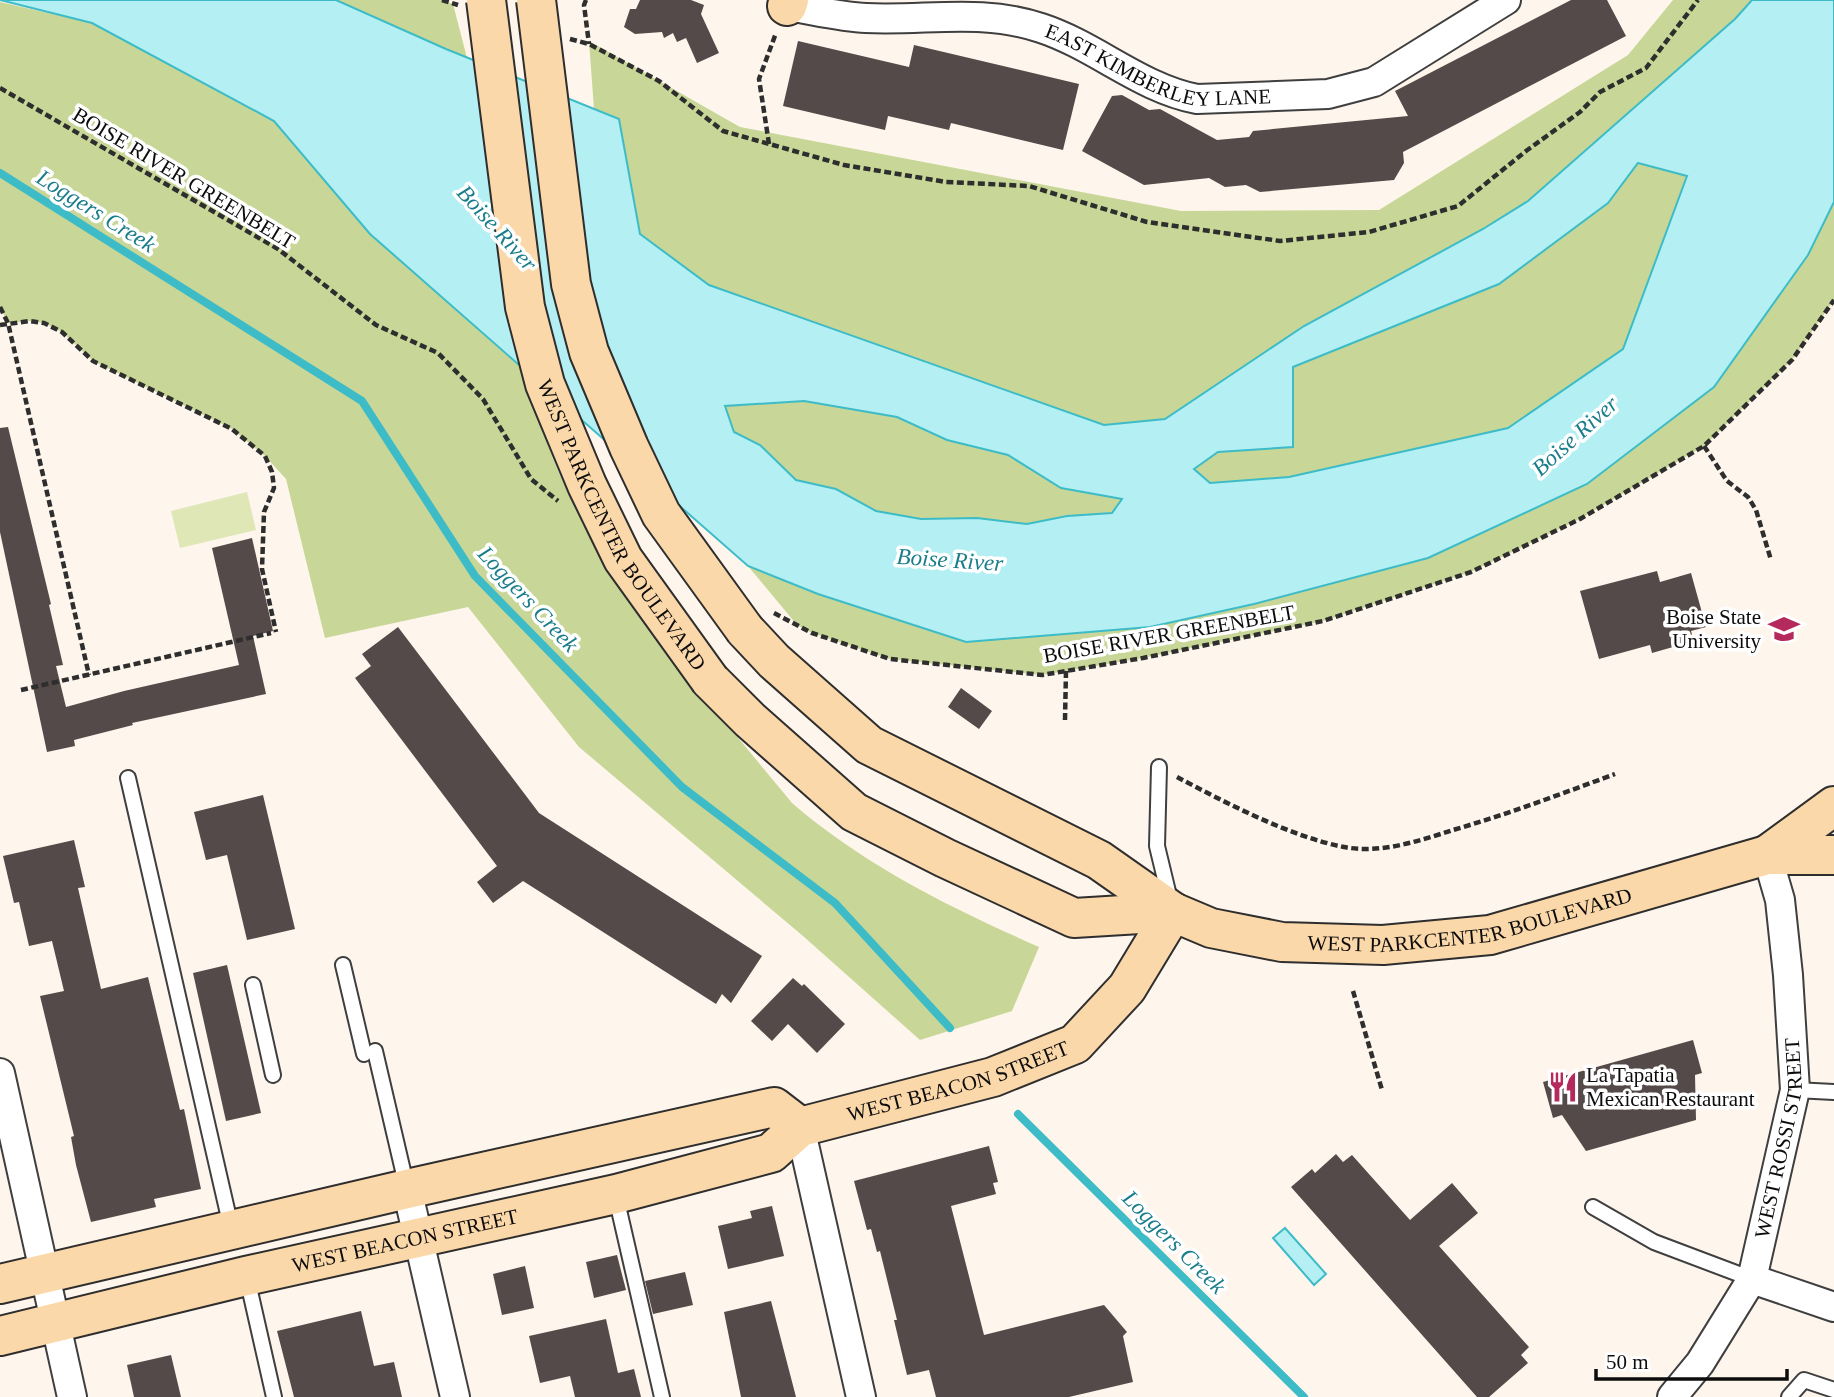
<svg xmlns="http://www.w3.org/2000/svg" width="1834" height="1397" font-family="'Times New Roman',serif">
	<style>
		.green { fill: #dfe7b7 }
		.forest { fill: #c8d797 }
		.water { fill: #b3eff3; stroke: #3dbcc7; stroke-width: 2; fill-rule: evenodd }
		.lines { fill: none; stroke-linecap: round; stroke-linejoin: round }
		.stream { stroke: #3dbcc7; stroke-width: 8 }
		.building { fill: #544a49 }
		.lane-casing { stroke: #3f3f3f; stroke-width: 18 }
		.street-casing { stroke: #3f3f3f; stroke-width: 32 }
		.secondary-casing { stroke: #2e2e2e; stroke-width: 42 }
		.path { stroke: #2e2e2e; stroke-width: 4.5; stroke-dasharray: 7 3.5; stroke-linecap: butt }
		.lane { stroke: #fff; stroke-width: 14 }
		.street { stroke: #fff; stroke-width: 28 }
		.secondary { stroke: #fbd8a9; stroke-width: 38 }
		.secondary-bridge-casing { stroke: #2e2e2e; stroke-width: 42; stroke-linecap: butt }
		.secondary-bridge { stroke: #fbd8a9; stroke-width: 38 }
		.labels { text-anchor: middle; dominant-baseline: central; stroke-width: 7; stroke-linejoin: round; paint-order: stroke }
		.street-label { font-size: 21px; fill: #0c0c0c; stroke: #fff }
		.poi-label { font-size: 21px; fill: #0c0c0c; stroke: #fff; text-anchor: end }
		.water-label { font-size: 23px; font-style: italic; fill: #1a7d8a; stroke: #fff }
	</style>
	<rect width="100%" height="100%" fill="#fef5ec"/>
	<!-- green -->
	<path class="green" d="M247,492L256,530L180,548L171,511Z"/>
	<!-- forest -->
	<path class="forest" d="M336,0H442L453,4L467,58Z
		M1673,0H1752L1736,19L1528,201L1483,229L1304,326L1165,419L1104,425L709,285L640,234L619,119L594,109L589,41L740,127L1181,211L1379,210L1628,55Z
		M0,2L92,23L274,121L370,234L522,367L527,393L559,473L599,552L630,602L658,641L792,803C865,866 951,908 1039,947L1012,1011L920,1040L803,936L579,747L468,607L325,638L286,479L265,456L232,429L93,361L62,332L44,323L30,321L8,323L0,307Z
		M1638,163L1687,176L1623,349L1508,428L1289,477L1210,483L1194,468L1218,452L1292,447L1293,367L1499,284L1608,203Z
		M1834,202V300L1792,360L1704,446L1580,519L1471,572L1323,621L1143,658L1042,675L890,659L812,633L797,625L748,566L818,594L1254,604L1808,255Z
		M804,401L897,417L947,440L1008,455L1061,488L1123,499L1112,513L1067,516L1027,524L977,518L921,519L876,511L837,489L796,480L760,445L734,432L725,406Z"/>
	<!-- water -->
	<path class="water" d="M0,0H336L446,49L619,119L640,234L709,285L1104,425L1165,419L1304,326L1483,229L1528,201L1735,19L1752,0H1834V202L1808,255L1714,387L1587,484L1428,558L1254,604L1150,627L966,642L818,594L748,566L370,234L274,121L92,23ZM1638,163L1687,176L1623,349L1508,428L1289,477L1210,483L1194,469L1218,452L1293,447V367L1499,284L1608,203ZM804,401L897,417L947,440L1008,455L1061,488L1122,499L1112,513L1067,516L1027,524L977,518L921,519L876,511L836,489L796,480L760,445L734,432L725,406Z
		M1285,1228L1326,1274L1314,1285L1273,1238Z"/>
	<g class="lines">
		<!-- stream -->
		<path class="stream" d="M0,173L362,401L475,576L682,787L835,903L950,1028
			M1018,1114L1304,1397"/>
	</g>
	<!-- building -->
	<path class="building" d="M640,0H691L704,5L701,14L719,53L697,63L686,38L677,42L673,33L664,38L662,32L635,34L624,27L630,9H636Z
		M1571,0H1607L1626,36L1403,152L1404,163L1394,180L1260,192L1246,185L1225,187L1209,178L1144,185L1082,151L1112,96L1122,95L1149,110L1160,109L1217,140L1249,137L1253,131L1408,116L1395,91Z
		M798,41L909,67L914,45L1079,84L1063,150L951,123L949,130L888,116L885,130L783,106Z
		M8,427L51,604L49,605L63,665L56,666L66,707L124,691L239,665L212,548L252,538L273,631L253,636L266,694L132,723L133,725L74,740L75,746L47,752L0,532V428Z
		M1657,571L1660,582L1691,573L1706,627L1691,631L1694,641L1652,653L1650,645L1599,659L1580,591Z
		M398,627L539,813L762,956L731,1003L722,994L716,1004L523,881L493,903L477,882L497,866L355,678L371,666L362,654Z
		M961,688L992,711L979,729L948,707Z
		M263,795L295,929L247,940L227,855L206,860L194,812Z
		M74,840L85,887L78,888L101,989L148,977L180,1110L184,1109L201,1189L154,1199L156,1207L91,1222L76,1165L71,1137L74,1136L40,996L64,991L52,941L29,946L19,902L14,903L3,856Z
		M227,965L261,1113L226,1121L193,973Z
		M793,978L802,986L804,984L845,1024L817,1053L788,1024L772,1041L751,1021Z
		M1693,1040L1702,1073L1695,1075L1696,1120L1586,1151L1562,1115L1553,1118L1543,1082Z
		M989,1146L998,1182L993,1183L996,1194L951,1206L984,1335L1104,1305L1127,1332L1123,1336L1133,1382L1069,1397H936L929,1370L907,1375L894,1320H897L880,1251L877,1252L871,1229L867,1230L854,1181Z
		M1336,1154L1343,1162L1352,1155L1410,1220L1452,1183L1478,1213L1439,1246L1529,1347L1521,1355L1528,1363L1489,1397H1477L1291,1187L1312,1169L1315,1173Z
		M772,1206L784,1256L728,1269L718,1226L752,1218L750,1211Z
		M617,1255L626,1290L594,1298L586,1262Z
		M525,1266L534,1308L502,1315L493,1274Z
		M685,1272L693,1305L653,1314L645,1281Z
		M771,1301L796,1397H741L724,1312Z
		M361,1311L374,1366L394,1362L402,1397H294L277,1331Z
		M606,1319L618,1373L634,1369L641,1397H575L570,1376L540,1383L529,1336Z
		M171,1355L181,1397H134L127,1365Z"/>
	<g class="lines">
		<!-- lane casing -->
		<g class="lane-casing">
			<path id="lane" d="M1159,767L1157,846L1170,900
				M128,778L231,1227
				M343,965L364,1054
				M253,985L273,1075
				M375,1051L407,1188
				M1795,1090L1834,1092
				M616,1197L662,1397
				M1593,1207L1654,1242L1752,1279
				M247,1278L274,1397
				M1789,1397L1804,1380L1834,1390"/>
		</g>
		<!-- street casing -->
		<g class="street-casing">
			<g id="street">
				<path id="s1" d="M787,6C813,10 840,17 866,18C927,21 981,8 1041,28C1096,46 1140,88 1197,99L1328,94L1374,82L1506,0"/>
				<path d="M0,1073L72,1397"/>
				<path d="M800,1127L861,1397"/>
				<path d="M407,1189L455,1397"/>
				<path d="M1752,1279L1834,1307"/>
				<path id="s2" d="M1672,1397L1700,1363L1752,1279L1795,1090L1788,975L1780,900L1767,855"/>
			</g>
		</g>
		<!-- secondary casing -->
		<g class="secondary-casing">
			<g id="secondary">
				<path d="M787,6L789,0"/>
				<path id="s3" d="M745,630L774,661L869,745L1099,860L1173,912L1211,928L1282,942L1383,945L1490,935L1767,855H1834"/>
				<path d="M710,680L750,720L854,812L945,858L1074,918L1173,912"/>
				<path d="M1767,855L1834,806"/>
				<path d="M0,1284L407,1189L774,1107L800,1127"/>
				<path id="s4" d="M0,1336L246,1276L616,1194L771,1153L800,1127L993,1077L1075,1044L1127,988L1173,912"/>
			</g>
		</g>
		<!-- path -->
		<path class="path" d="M442,0L458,5
			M586,0L584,5L589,44
			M570,39L589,44L659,81L723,131L844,165L946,182L1029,186L1147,222L1280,241L1369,232L1458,206L1526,151L1580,112L1600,92L1646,68L1698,0
			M0,88L278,249L376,325L438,353L483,399L531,479L558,501
			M769,144L759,79L776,33
			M0,307L8,323L89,675
			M0,325L30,321L44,323L62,332L93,361L232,429L265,456L272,472L274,488L264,512L262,569L276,632
			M1704,446L1727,481L1748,497L1756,510L1771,560
			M774,613L812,633L890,659L1042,675L1143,658L1323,621L1471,572L1580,519L1704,446L1792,360L1834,300
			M21,690L271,633
			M1065,720L1066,671
			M1177,777C1224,802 1291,837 1344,847C1380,854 1419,841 1453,830C1508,814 1561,794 1615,774
			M1353,991L1382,1090"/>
		<!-- lane -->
		<use href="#lane" class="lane"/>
		<!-- street -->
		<use href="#street" class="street"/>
		<!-- secondary -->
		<use href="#secondary" class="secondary"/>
		<!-- secondary-bridge casing -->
		<g class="secondary-bridge-casing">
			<g id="secondary-bridge">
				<path id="s5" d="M486,0L525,307L545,384L587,485L623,559L710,680"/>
				<path d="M536,0L571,284L589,352L629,447L661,514L745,630"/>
			</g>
		</g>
		<!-- secondary-bridge -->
		<use href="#secondary-bridge" class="secondary-bridge"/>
	</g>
	<!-- icons -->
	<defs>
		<g id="university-bare" transform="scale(2.415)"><path d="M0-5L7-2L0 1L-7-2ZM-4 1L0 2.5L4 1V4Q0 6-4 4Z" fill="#b52a5d" stroke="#fff" stroke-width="2.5" paint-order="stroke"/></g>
		<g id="restaurant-bare" transform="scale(2.415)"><path d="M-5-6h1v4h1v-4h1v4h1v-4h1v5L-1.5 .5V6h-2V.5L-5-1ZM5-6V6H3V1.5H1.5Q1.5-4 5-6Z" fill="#b52a5d" stroke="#fff" stroke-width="2.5" paint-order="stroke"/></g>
	</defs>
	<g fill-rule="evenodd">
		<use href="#university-bare" x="1784" y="629"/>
		<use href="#restaurant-bare" x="1563" y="1087"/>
	</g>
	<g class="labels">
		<!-- street labels -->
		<g class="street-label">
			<text stroke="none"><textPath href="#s1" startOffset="382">EAST KIMBERLEY LANE</textPath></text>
			<text transform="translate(184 178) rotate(31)">BOISE RIVER GREENBELT</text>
			<text stroke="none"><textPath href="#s5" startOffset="550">WEST PARKCENTER BOULEVARD</textPath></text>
			<text transform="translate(1169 634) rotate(-10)">BOISE RIVER GREENBELT</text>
			<text stroke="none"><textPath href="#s3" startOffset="821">WEST PARKCENTER BOULEVARD</textPath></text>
			<text stroke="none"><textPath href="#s4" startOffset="996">WEST BEACON STREET</textPath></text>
			<text stroke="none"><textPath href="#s2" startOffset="287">WEST ROSSI STREET</textPath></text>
			<text stroke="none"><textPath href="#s4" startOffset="416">WEST BEACON STREET</textPath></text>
		</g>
		<!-- poi labels -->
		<g class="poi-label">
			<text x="1761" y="617">Boise State<tspan x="1761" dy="24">University</tspan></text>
			<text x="1586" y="1075" text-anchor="start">La Tapatia<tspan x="1586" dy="24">Mexican Restaurant</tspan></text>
		</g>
		<!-- water labels -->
		<g class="water-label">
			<text transform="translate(96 211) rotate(32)">Loggers Creek</text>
			<text transform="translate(497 228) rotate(48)">Boise River</text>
			<text transform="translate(1575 436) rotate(-42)">Boise River</text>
			<text transform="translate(950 560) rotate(4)">Boise River</text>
			<text transform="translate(528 599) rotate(47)">Loggers Creek</text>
			<text transform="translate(1174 1242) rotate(45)">Loggers Creek</text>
		</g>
	</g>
	<!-- scale -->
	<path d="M1596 1369v10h191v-10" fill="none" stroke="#0c0c0c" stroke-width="3.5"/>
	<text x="1606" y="1369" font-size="21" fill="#0c0c0c" stroke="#ffffff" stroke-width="5" paint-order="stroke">50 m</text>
</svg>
